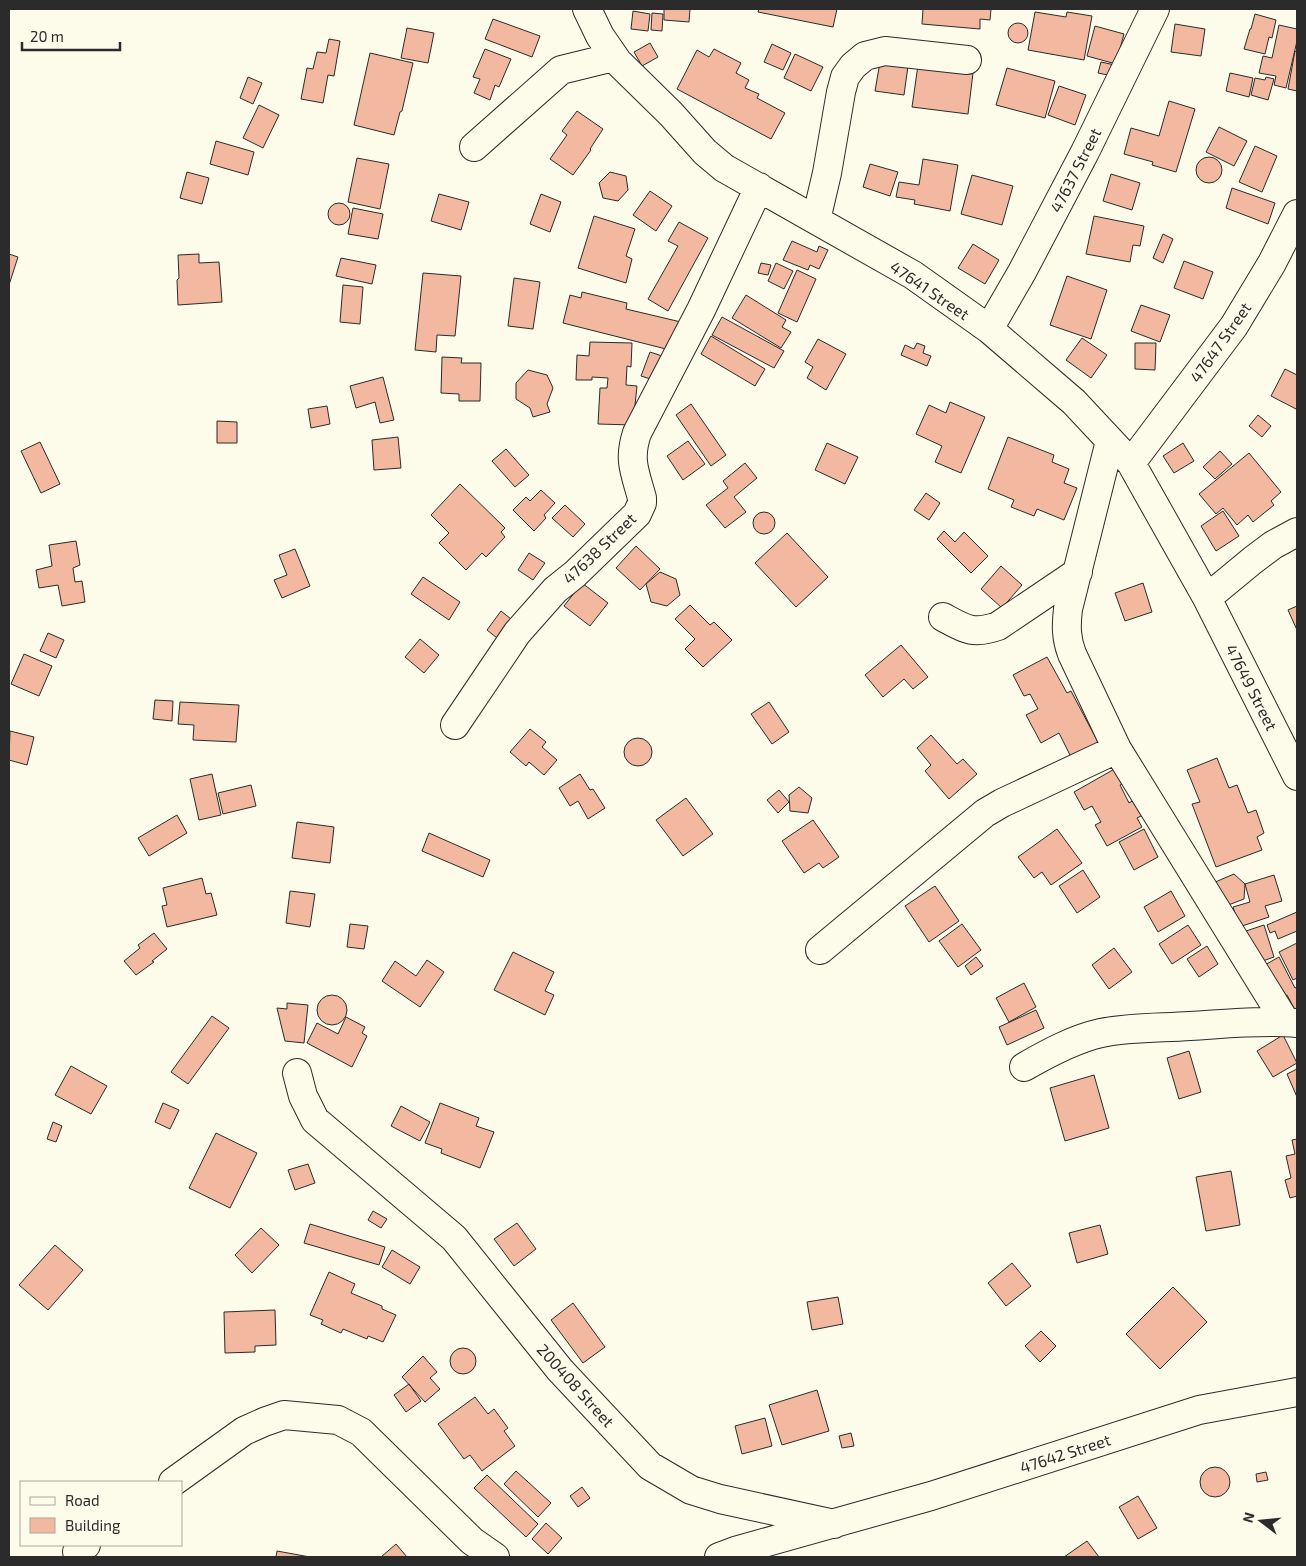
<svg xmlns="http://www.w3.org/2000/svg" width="1306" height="1566" font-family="'Exo 2',sans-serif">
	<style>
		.building { fill: #f2b8a0; stroke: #2b2b2b }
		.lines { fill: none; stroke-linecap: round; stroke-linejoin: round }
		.street-casing { stroke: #2b2b2b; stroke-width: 30 }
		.street { stroke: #fdfbea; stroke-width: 28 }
		.labels { text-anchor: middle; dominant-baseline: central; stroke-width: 4; stroke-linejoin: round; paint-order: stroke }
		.street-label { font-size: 16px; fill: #2b2b2b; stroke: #fdfbea }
	</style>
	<rect width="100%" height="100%" fill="#fdfbea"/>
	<!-- building -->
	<path class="building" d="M664,9H690L689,22L664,20Z
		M759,9H837L833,27L758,12Z
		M923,9H991L990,20L980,19V29L922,24Z
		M633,11L650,14L648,31L631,29Z
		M1035,12L1066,17L1067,12L1092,16L1084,60L1028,50Z
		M652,13L663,14L662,31L651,30Z
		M1255,14L1276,20L1272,38L1269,37L1265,54L1244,49L1250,29H1251Z
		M493,19L540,36L532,57L485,39Z
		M1008 33a10 10 0 1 1 20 0a10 10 0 1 1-20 0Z
		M1175,24L1205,29L1201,56L1171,52Z
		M1279,25L1297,29V41L1286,88L1274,85L1276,76L1259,73L1263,56L1272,58Z
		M1095,26L1124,34L1116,64L1087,56Z
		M407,28L434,33L428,63L401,58Z
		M329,39L340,41L334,76L328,75L323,103L301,99L307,68L313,69L317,52L326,53Z
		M650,43L658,57L642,66L634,52Z
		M772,44L791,53L783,70L764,62Z
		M485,49L511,59L499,87L495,85L490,100L474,93L480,79L473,77Z
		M714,49L741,63L736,73L749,80L745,88L759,94L757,98L785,113L771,139L677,89L697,50L709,57Z
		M1295,51L1297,52V91L1288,89Z
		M370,53L413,63L402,111L400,112L394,135L354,125Z
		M795,54L823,67L811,91L784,78Z
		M880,62L908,66L904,95L875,91Z
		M1101,62L1115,65L1113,76L1098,73Z
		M918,65L973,73L968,114L912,107Z
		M1007,68L1055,81L1045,118L996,105Z
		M1230,73L1253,78L1249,97L1226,91Z
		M248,77L262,83L253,104L240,98Z
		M1266,77L1274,79L1268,100L1251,95L1255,78L1265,80Z
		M1059,86L1086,95L1075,125L1048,115Z
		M1169,101L1195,109L1176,172L1152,165L1153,162L1124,154L1131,128L1159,136Z
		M259,105L279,115L263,148L243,138Z
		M577,111L603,129L590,149L591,150L573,175L550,159L567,135L562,131Z
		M1219,127L1247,141L1234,166L1206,152Z
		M216,141L254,152L248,175L210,164Z
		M1255,146L1277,156L1262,192L1239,182Z
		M1196 170a13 13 0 1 1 26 0a13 13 0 1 1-26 0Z
		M357,158L389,164L380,209L348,202Z
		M923,159L958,165L950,211L914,204L915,200L896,197L899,182L919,185Z
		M870,164L898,172L890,196L863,187Z
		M187,172L209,178L202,204L180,198Z
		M610,172L626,176L628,190L618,201L603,198L599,183Z
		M1111,174L1140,183L1132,210L1103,201Z
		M972,175L1013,186L1002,225L961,214Z
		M1232,188L1275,203L1268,224L1226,208Z
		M650,191L672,206L656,231L633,215Z
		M439,194L469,202L461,230L431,221Z
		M541,194L561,202L550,232L530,224Z
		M328 214a11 11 0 1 1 22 0a11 11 0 1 1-22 0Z
		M353,208L383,214L378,239L348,234Z
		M594,216L635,229L626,256L632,259L626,283L578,268Z
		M1094,216L1144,226L1140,246L1133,245L1130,262L1086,254Z
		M679,222L708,238L668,311L648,299L678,246L668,241Z
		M1163,234L1173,239L1163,263L1153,258Z
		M792,241L817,252L819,246L828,250L819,269L810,265L808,270L783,260Z
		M973,244L999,260L985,284L958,268Z
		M9,254L18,257L9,285Z
		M199,254V263L219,262L222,302L178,305L177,280L179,278L178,255Z
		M341,258L376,265L372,284L336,276Z
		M1184,261L1213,272L1203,299L1174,288Z
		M761,263L771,265L768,275L758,273Z
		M776,263L793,271L784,289L768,281Z
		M797,270L816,279L797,322L778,313Z
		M423,273L461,276L455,336L437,335L436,352L415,350Z
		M1067,276L1107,290L1091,339L1050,325Z
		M514,278L540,282L533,329L508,326Z
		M343,285L363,287L360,324L340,322Z
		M582,292L627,303L626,309L681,322L674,351L563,323L570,295L581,298Z
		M746,295L786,320L782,327L791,332L781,348L732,318Z
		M1141,305L1170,315L1160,342L1131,331Z
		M722,317L784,351L774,368L712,335Z
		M711,336L765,369L755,386L701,354Z
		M1082,338L1107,355L1091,378L1066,360Z
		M818,339L846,354L826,390L807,378L813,367L805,362Z
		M590,342L632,343L631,367L627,366L626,385L637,386L633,425L598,424L600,388H607L608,378L592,377V380H576L577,355L589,356Z
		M917,343L925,346L923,353L931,356L927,366L901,355L905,345L914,349Z
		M1135,343H1156L1155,370L1135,369Z
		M650,352L668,358L660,382L641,376Z
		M442,357L462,358L461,363H481L480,401H459V394L441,393Z
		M1285,369L1297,375V406L1296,409L1271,396Z
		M528,370L547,375L553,388L547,404L550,412L533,417L530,408L516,399V383Z
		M383,377L394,420L380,423L375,402L356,408L350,386Z
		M950,402L985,417L961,473L935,462L942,446L916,434L929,405L946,413Z
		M691,404L726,455L711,466L676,415Z
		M327,406L330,424L311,428L308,409Z
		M1258,415L1271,426L1262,437L1249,426Z
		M217,421L237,422V443H217Z
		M398,437L401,468L374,470L372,440Z
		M1008,437L1054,455L1052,462L1069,469L1064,483L1077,488L1064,520L1037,509L1034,516L1011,507L1014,500L988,489Z
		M688,441L705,464L683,480L667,456Z
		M40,442L60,484L41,493L21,451Z
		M827,443L858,457L845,484L815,470Z
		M1183,443L1194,461L1174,473L1163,456Z
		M506,449L529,475L515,487L492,461Z
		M1220,451L1232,464L1215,479L1203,467Z
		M1249,453L1281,492L1271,501L1274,505L1253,522L1248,515L1237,525L1223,508L1216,514L1199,494Z
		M745,463L757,478L734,497L746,512L725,528L706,505L728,488L723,481Z
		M460,484L505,528L501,532L505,537L486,557L482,553L466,570L439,543L449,533L431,515Z
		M541,490L555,503L544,515L546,518L534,531L513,510L526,497L530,501Z
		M926,493L940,503L929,520L914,510Z
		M565,505L585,524L573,537L552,518Z
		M1223,511L1239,536L1216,551L1201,526Z
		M753 523a11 11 0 1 1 22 0a11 11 0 1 1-22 0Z
		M944,531L955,542L964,532L988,556L971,573L937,539Z
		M787,533L828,577L796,607L755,563Z
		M76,541L80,565L73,568L75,582L82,581L85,602L62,606L58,585L39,588L36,570L52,566L49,545Z
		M636,546L660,569L640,590L616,568Z
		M295,549L310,586L282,598L274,580L287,575L279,555Z
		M529,553L545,563L533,580L518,570Z
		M1001,566L1022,585L1002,608L981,589Z
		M660,572L676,579L680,595L667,606L651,602L646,584Z
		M423,577L460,602L449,620L411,594Z
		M582,583L608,603L590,626L564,606Z
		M1143,583L1152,612L1125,621L1115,593Z
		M690,605L710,625L714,622L732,640L703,667L685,649L695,639L675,619Z
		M1297,606V630L1288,610Z
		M501,611L511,619L497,638L487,630Z
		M48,633L64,640L56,658L40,651Z
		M420,639L439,655L424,673L405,657Z
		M901,645L928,677L913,689L904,679L883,697L865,675Z
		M24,654L52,666L39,696L11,684Z
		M1047,657L1067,693L1071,691L1099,744L1072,759L1059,733L1041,743L1026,715L1038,709L1030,694L1024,696L1013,675Z
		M155,700L173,701L172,721L153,719Z
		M180,702L239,705L236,742L193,740L194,725L178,724Z
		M769,702L789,732L772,744L751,714Z
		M530,729L546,742L542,747L557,760L544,775L529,762L526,766L510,752Z
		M10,731L34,737L27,765L9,760Z
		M931,735L957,764L963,759L977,774L949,799L925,771L931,765L917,748Z
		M624 752a14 14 0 1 1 28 0a14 14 0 1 1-28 0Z
		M1217,758L1229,788L1237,785L1248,813L1256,810L1264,833L1257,837L1262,850L1216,867L1192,804L1200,802L1187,770Z
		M1118,767L1126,782L1120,785L1129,803L1134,800L1143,815L1137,818L1142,827L1107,846L1095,825L1101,822L1092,806L1084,810L1074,792Z
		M212,774L221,815L199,820L190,779Z
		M580,774L590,790L593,789L605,808L588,819L578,801L570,806L559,788Z
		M251,785L256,806L223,814L218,793Z
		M799,787L812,798L808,813L790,811L789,795Z
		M779,790L789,802L778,813L767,800Z
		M686,798L713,834L683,856L656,820Z
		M177,815L187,833L149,856L138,838Z
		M813,820L839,857L823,868L819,863L804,873L782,841Z
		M297,822L334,827L330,863L292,858Z
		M1057,829L1082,863L1051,885L1042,872L1034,878L1018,857Z
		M1144,829L1158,857L1134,870L1119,842Z
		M429,833L490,860L483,877L422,851Z
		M1083,870L1100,897L1077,913L1059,886Z
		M1234,874L1245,884L1244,899L1223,907L1213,883Z
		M1274,875L1282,901L1265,906L1269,917L1239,927L1233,907L1250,902L1245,884Z
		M202,878L206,894L211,893L217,915L167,927L162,906L167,905L163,888Z
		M935,886L959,921L929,942L905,906Z
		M290,891L315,894L310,927L286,923Z
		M1171,891L1185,916L1158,932L1144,907Z
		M1297,912V931L1278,939L1275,931L1270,933L1267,925Z
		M350,924L368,926L364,949L347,947Z
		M962,924L981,950L958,967L939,941Z
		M1188,925L1201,945L1172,964L1159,944Z
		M1264,925L1274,957L1257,963L1246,931Z
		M154,933L167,949L152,961L154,962L136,975L124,961L140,948L138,945Z
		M1297,943V978L1293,980L1279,952Z
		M1207,946L1218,964L1199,977L1187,959Z
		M1114,948L1132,972L1109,989L1092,965Z
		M513,952L554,972L545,991L554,995L545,1015L494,990Z
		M976,957L983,966L971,975L965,966Z
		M1279,957L1295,988L1297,987V1011L1296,1012L1287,995L1277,1000L1263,966Z
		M427,960L444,972L420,1007L382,981L395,961L416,976Z
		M1024,983L1036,1007L1009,1022L996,998Z
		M317 1010a15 15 0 1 1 30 0a15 15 0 1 1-30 0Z
		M287,1003L308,1005L304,1043L285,1041L277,1008L287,1009Z
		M1036,1010L1044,1028L1007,1045L999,1027Z
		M212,1016L229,1028L188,1084L171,1072Z
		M346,1017L365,1027L362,1033L367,1036L352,1067L307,1043L317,1023L338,1034Z
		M1283,1035L1297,1063L1273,1077L1257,1051Z
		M1189,1051L1201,1092L1179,1099L1167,1058Z
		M71,1066L107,1086L91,1114L55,1095Z
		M1297,1069V1097L1287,1074Z
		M1094,1075L1109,1128L1065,1141L1050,1088Z
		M163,1103L179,1110L170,1129L155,1122Z
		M440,1103L479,1118L476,1126L494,1132L480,1168L441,1153L442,1149L425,1143Z
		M401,1106L430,1122L420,1141L391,1126Z
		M53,1122L62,1126L56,1142L47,1139Z
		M216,1133L257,1153L230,1208L189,1188Z
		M1297,1139V1196L1290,1198L1285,1180L1291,1178L1286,1156L1295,1154L1292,1140Z
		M308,1164L315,1183L295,1190L288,1170Z
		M1231,1171L1240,1225L1206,1231L1196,1177Z
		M373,1211L387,1219L381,1228L368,1220Z
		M517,1223L536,1249L514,1266L494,1239Z
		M310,1224L385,1247L379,1265L304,1243Z
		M1100,1225L1108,1254L1077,1263L1069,1233Z
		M261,1228L279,1245L252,1273L235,1255Z
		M55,1245L83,1270L48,1310L19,1285Z
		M392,1250L420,1267L410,1284L382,1267Z
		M1012,1263L1031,1286L1006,1306L988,1283Z
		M329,1272L355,1284L351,1293L382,1306V1309L396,1315L383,1342L368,1336L367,1339L343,1329L341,1333L321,1324L323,1320L310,1315Z
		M1173,1287L1207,1322L1160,1369L1126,1334Z
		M838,1297L843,1324L812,1330L807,1302Z
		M573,1303L605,1347L583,1363L551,1320Z
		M275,1310L276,1345L255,1346V1352L225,1353L224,1312Z
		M1041,1331L1056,1346L1040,1362L1025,1346Z
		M450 1361a13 13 0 1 1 26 0a13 13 0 1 1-26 0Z
		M423,1356L437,1372L430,1378L440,1389L425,1402L402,1377Z
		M409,1384L421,1401L406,1412L394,1395Z
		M817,1390L829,1431L782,1445L769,1405Z
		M475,1397L488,1414L494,1409L508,1428L504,1431L515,1446L482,1471L470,1455L464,1459L438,1424Z
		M765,1418L772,1446L742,1454L735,1426Z
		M851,1433L854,1446L842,1448L839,1436Z
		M1200 1482a15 15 0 1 1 30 0a15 15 0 1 1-30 0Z
		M516,1471L551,1503L538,1517L504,1484Z
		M1266,1472L1268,1480L1257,1482L1256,1474Z
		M487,1475L538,1524L526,1537L474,1488Z
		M582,1487L590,1498L578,1507L570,1496Z
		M1138,1496L1157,1528L1138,1539L1119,1507Z
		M546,1523L562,1538L548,1554L532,1539Z
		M1087,1541L1099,1557H1064Z
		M396,1544L407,1557H381Z
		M277,1551L310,1557H276Z"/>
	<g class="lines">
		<!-- street casing -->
		<g class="street-casing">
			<path id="street" d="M587,9L600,36L618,62L671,114L705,152L724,168L913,275L989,329L1074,402L1131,463L1207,598L1297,776
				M474,147L561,70L614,57
				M816,220L827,173L841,92L845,77L853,66L865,56L885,51L967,60
				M989,329L1022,272L1085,152L1155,9
				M1110,441L1068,609C1066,626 1066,638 1072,654L1117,749L1285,1021
				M1131,463L1234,326L1272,263L1297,214
				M1207,598L1253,560L1273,545L1297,532
				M943,617C965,629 973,635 998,626L1078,572
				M455,725L517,633L555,590L575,574L637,514L642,503V498C635,472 628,460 637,433L701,310L759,187
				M820,950L985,813L1002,803L1117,749
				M1024,1067C1048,1053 1074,1039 1101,1033C1130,1027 1161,1028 1190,1026C1225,1024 1261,1020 1297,1023
				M297,1073L303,1096L315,1120L454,1238L560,1370L650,1466L691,1490L720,1499L834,1524
				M173,1482L244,1431L264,1422L284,1415L338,1420L361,1432L472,1541L495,1557
				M77,1552L86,1545
				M719,1557L735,1551L931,1496L1199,1410L1297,1392"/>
		</g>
		<!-- street -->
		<use href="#street" class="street"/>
	</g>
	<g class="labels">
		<!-- street labels -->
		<g class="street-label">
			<text transform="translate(1075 170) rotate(-63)">47637 Street</text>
			<text transform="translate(930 290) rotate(34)">47641 Street</text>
			<text transform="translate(1220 342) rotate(-55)">47647 Street</text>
			<text transform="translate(599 548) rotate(-44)">47638 Street</text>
			<text transform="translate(1252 687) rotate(63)">47649 Street</text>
			<text transform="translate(576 1385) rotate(48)">200408 Street</text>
			<text transform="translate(1065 1453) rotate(-18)">47642 Street</text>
		</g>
	</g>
	<!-- border -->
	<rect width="1306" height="1566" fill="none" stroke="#2b2b2b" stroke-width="20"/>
	<!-- legend -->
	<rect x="20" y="1481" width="162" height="65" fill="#fdfbea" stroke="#a9a89e"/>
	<rect x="30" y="1497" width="25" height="8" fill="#fdfbea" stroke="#a9a89e"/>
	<text x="65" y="1506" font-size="15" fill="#2b2b2b">Road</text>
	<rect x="30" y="1518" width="25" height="15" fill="#f2b8a0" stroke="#a9a89e"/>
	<text x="65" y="1531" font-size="15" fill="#2b2b2b">Building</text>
	<!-- north arrow -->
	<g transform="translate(1261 1521) rotate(286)" stroke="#fdfbea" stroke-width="4" paint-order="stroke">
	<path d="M0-4L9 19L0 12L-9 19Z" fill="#2b2b2b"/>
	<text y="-8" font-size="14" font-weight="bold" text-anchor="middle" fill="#2b2b2b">N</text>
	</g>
	<!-- scale -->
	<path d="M22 42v8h98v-8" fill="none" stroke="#2b2b2b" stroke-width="2.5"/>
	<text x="30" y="42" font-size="15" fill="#2b2b2b" stroke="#fdfbea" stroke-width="4" paint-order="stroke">20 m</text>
</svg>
